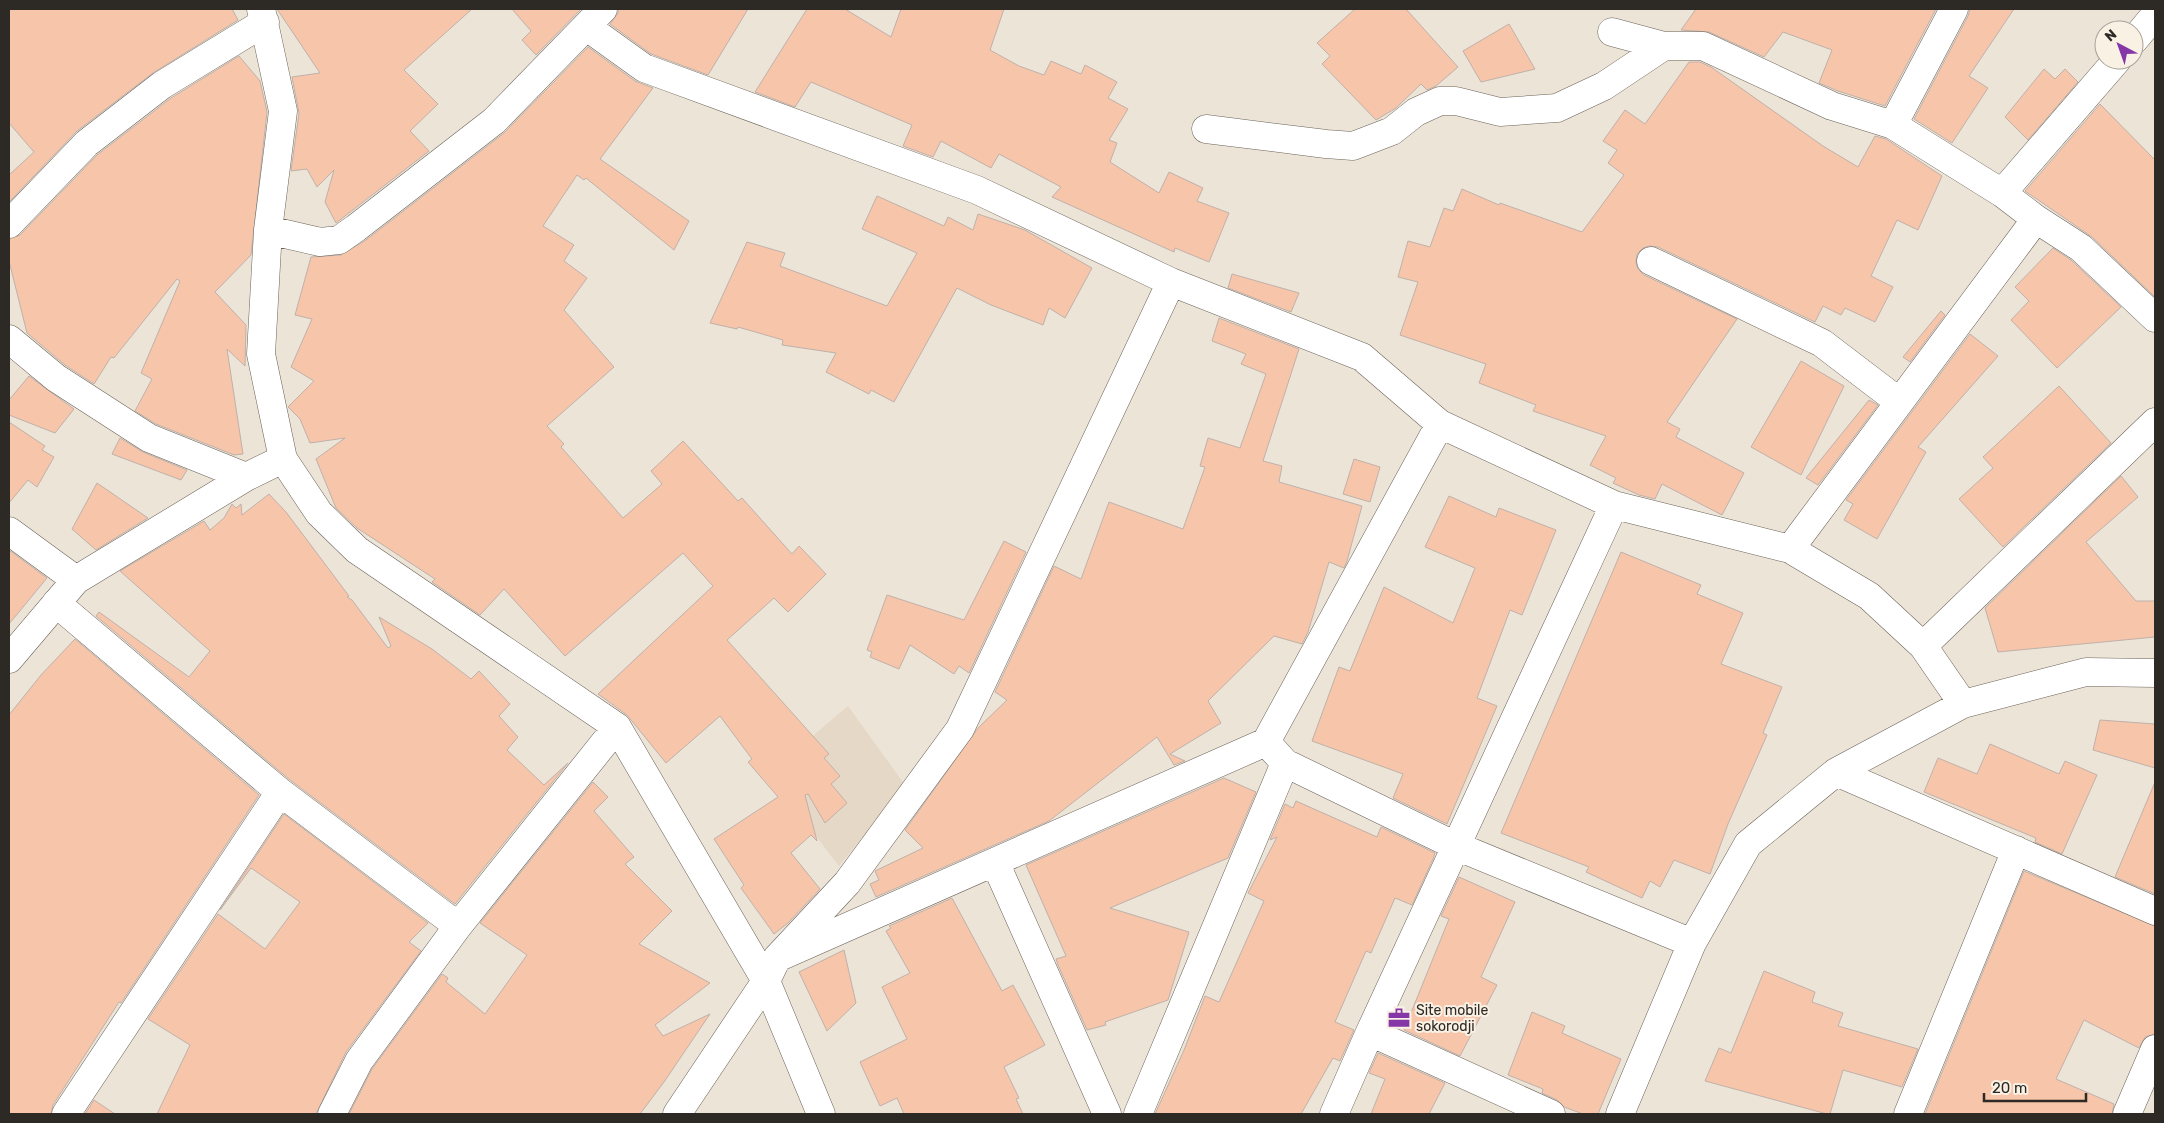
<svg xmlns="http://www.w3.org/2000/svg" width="2164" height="1123" font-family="Rubik,sans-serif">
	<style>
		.built { fill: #e6d8c6 }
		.building { fill: #f7c5a9; stroke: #bfb1aa }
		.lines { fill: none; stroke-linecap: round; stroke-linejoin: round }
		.street-casing { stroke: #6b6359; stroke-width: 29 }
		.street { stroke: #fff; stroke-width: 28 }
		.labels { text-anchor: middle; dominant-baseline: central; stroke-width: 4; stroke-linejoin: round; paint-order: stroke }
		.poi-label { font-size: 14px; fill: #2d2925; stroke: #faf1e5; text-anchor: start }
	</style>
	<rect width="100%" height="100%" fill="#ede4d8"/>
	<!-- built -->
	<path class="built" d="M848,706L905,785L839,866L768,774Z"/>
	<!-- building -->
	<path class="building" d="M9,9H232L238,20L153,73L77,131L9,202V175L34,152L9,123Z
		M277,9H472L404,70L438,104L410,131L429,151L336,223L325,202L334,170L317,187L307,169L291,171L299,113L292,77L320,73Z
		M512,9H581L536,55L522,40L531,31Z
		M618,9H748L708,75L651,54L610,24L618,13Z
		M807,9H845L891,37L901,9H1004L990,50L1019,66L1044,75L1051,61L1081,74L1085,65L1117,82L1108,98L1128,109L1109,140L1117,143L1110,162L1159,193L1169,172L1203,188L1197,201L1229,213L1209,262L1175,248L1174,252L1052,197L1061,187L999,154L991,168L941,141L933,157L903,146L912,125L811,82L795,107L755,92Z
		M1355,9H1406L1458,67L1436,86L1427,90L1421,84L1396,108L1376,120L1322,64L1330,56L1317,43Z
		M1696,9H1936L1885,106L1838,91L1819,83L1832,50L1783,32L1764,57L1709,32L1681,30Z
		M1970,9H2014L1969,76L1988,88L1952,143L1914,119L1968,16Z
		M1509,24L1535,69L1481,82L1463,51Z
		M588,47L635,81L653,88L600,159L689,221L674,250L586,178L584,180L577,175L543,226L574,245L564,261L587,278L564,310L614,367L547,426L564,444L561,447L623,518L662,484L651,471L683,441L738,501L742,498L792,554L799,546L826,574L788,612L774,598L727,640L829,754L824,758L840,776L831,784L847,803L825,823L808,794L805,795L817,841L811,835L791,853L820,889L788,923L774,934L741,888L744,885L714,839L778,797L748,762L752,759L720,716L666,763L627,715L598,694L713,586L683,553L565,656L504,589L480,615L432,582L435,579L357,528L336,508L316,459L345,438L310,443L300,419L288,407L314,381L291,367L312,319L295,315L311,257L341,255L366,240L504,133Z
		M239,56L260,81L267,112L251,255L215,292L246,325L245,366L227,349L243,454L234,455L156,424L135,411L152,379L141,373L180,281L177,279L114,358L111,357L94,384L65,365L27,333L9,261V239L20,235L97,155L171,98Z
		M1689,62H1700L1711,67L1823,146L1858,167L1875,136L1886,139L1942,176L1918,230L1897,220L1871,276L1893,287L1875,322L1845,308L1841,315L1823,306L1815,322L1658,247L1649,246L1643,248L1637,254L1636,263L1638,269L1644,275L1737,319L1667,422L1680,429L1676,437L1744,473L1722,515L1662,484L1655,499L1639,495L1613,483L1616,478L1590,465L1606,436L1533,411L1536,405L1479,383L1486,364L1400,335L1418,282L1398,277L1408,241L1430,247L1444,208L1453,211L1462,189L1499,205L1500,203L1582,232L1624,175L1608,163L1617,150L1603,141L1625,110L1645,124Z
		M2044,69L2055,79L2065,69L2078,82L2028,140L2005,117Z
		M2100,104L2155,160V297L2092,237L2025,191Z
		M877,196L944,226L948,217L973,230L978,214L1025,230L1092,268L1065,318L1049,308L1043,325L991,305L957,288L894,402L871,390L869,394L826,372L836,353L782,345L783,340L738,327L737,329L710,323L747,242L785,253L780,266L887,306L917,253L862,229Z
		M2053,248L2071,260L2121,307L2057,368L2011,320L2029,301L2015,287Z
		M1232,274L1299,293L1291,312L1228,288Z
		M1941,311L1945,315L1910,362L1903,357Z
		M1219,318L1299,349L1263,461L1282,466L1279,482L1362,506L1347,561L1344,568L1329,562L1308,632L1302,644L1274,636L1208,701L1221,723L1170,754L1185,761L1174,765L1157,737L1049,821L876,897L870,884L879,880L875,871L923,848L905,830L978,728L1007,700L995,692L1054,566L1081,579L1109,502L1183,529L1205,467L1200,466L1208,438L1240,448L1266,374L1241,364L1246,354L1212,341Z
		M1970,334L1998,356L1918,447L1926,452L1877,539L1844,520L1853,504L1846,500Z
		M1801,361L1844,386L1801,475L1751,447Z
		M29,376L74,409L55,433L9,415V400Z
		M2059,386L2111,443L2003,547L1959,499L1993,468L1983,457Z
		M1869,400L1878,405L1818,485L1806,478Z
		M9,422L45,446L42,450L54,457L37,487L28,480L9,503Z
		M120,438L143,452L187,470L181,480L112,454Z
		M1354,459L1380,467L1370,502L1343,494Z
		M2121,476L2138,497L2086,542L2136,601H2155V637L1998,652L1985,608Z
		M97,483L148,518L96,550L72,529Z
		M269,494L286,512L349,596L347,597L352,600L388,648L391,646L379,617L432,649L471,679L479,671L510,704L499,716L518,737L507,750L544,785L568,763L455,904L290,780L96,616L99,612L189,677L210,651L120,571L204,521L210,530L224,518L232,504L236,508L241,504L242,515Z
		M1449,496L1496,517L1499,508L1556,530L1522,615L1510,610L1477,698L1497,706L1447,824L1393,798L1403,774L1312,741L1339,667L1350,671L1384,587L1453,623L1475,568L1425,547Z
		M1004,541L1026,552L969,673L959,666L954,674L910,645L899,669L870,657L872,652L867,650L887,595L964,620Z
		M9,550L47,578L9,624Z
		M1621,552L1701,585L1697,594L1743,613L1721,664L1782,687L1763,733L1767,735L1728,824L1710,874L1674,860L1660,887L1650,881L1642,898L1586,872L1589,867L1501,833Z
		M75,639L259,795L121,1003L119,1002L53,1105L51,1114H9V715L41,675Z
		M2100,720L2155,724V768L2093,750Z
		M1990,744L2059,774L2065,761L2097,775L2062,854L2035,842L2036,838L1924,792L1938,758L1977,774Z
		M1224,778L1256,792L1228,858L1110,908L1189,932L1168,1000L1105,1022L1106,1025L1087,1030L1058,965L1056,959L1066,956L1026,865Z
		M593,782L608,797L594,811L634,857L625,864L672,911L639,944L710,983L655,1025L663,1036L710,1014L664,1082L640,1114H349L372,1069L442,974L448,978L446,982L485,1014L527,955L480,923Z
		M2155,782V894L2115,877Z
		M1296,801L1377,837L1381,827L1435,853L1433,859L1412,905L1395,898L1371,953L1366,951L1335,1022L1354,1030L1340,1061L1333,1058L1301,1114H1155L1184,1050L1205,996L1219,1002L1264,901L1248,893L1277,837L1270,840L1285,804L1293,808Z
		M284,814L428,923L409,942L421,951L346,1052L316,1114H157L190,1045L148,1019L218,914L265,949L300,902L251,868L220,910Z
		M2024,871L2155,926V1034L2145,1037L2139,1048L2084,1020L2056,1079L2114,1104L2112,1114H1925Z
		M1459,877L1515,902L1481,977L1497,985L1460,1056L1404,1030L1449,919L1441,916Z
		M952,898L1002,991L1013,985L1045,1045L1004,1067L1019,1098L1016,1099L1023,1114H904L897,1098L880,1106L860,1062L907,1039L882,987L910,973L886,931L891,928L889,926Z
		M844,950L856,1003L827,1031L799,972Z
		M1764,971L1815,992L1812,1002L1843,1013L1838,1026L1918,1049L1902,1087L1843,1070L1830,1114H1827L1705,1081L1719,1048L1731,1053Z
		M1532,1012L1565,1026L1562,1033L1621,1059L1598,1114H1583L1564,1107L1557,1100L1542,1093L1543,1089L1508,1075Z
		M1378,1053L1445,1083L1429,1114H1371L1385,1079L1369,1073Z
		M94,1100L115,1114H85Z"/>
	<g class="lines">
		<!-- street casing -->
		<g class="street-casing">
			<path id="street" d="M261,9L283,111L268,230L261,354L283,459L319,513L357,550L617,727L766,981L821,1114
				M587,27L644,68L977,190L1171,282L1362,357L1440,424L1614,505L1790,549L1869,596L1923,646L1963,704
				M1612,32L1664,46H1703L1832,106L1893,125L2002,193
				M2134,40L2155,15
				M2117,60L2002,193L2036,219L2081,248L2155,318
				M1893,125L1954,9
				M1206,129L1326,144L1353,146L1392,131L1416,112L1440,101H1456L1500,112L1557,108L1604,86L1664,46
				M9,224L87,143L162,85L265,22
				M268,230L320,242L339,240L356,228L494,121L603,9
				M1651,261L1822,343L1898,401
				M9,339L56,378L149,438L246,477
				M9,531L76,580
				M1790,549L2036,219
				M56,603L280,792L458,926
				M1923,646L2155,422
				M9,659L76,580L246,477L283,459
				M1266,742L1440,424
				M1836,772L2155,911
				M995,862L1107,1114
				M777,958L1266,742L1285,763L1456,846L1692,943
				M66,1114L280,792
				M332,1114L359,1061L458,926L617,727
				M677,1114L766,981L777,958L847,883L960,729L1171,282
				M1138,1114L1285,763
				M1334,1114L1370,1032
				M1551,1114L1370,1032L1614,505
				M1620,1114L1692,943L1748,844L1836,772L1963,704L2086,672L2155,673
				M1908,1114L2016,850
				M2127,1114L2155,1049"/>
		</g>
		<!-- street -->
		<use href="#street" class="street"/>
	</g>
	<!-- icons -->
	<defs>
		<g id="office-bare" transform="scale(1.725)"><path d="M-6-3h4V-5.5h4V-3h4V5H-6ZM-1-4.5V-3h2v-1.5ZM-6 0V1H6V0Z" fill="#8536a7" stroke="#faf1e5" stroke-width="2.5" paint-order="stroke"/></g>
	</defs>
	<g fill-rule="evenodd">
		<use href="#office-bare" x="1399" y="1018"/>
	</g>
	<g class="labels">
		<!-- poi labels -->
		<g class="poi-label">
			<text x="1416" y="1010">Site mobile<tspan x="1416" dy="16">sokorodji</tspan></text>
		</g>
	</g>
	<!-- border -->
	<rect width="2164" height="1123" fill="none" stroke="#2d2925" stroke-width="20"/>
	<!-- north arrow -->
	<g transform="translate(2119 45) rotate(319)"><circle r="24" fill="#faf1e5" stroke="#a8a198"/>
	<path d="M0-4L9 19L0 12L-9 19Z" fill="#8536a7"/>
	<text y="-8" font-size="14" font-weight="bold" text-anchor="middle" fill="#2d2925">N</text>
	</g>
	<!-- scale -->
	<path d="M1984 1093v8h102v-8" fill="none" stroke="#2d2925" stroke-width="2.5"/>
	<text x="1992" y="1093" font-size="15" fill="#2d2925" stroke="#faf1e5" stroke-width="4" paint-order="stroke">20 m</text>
</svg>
